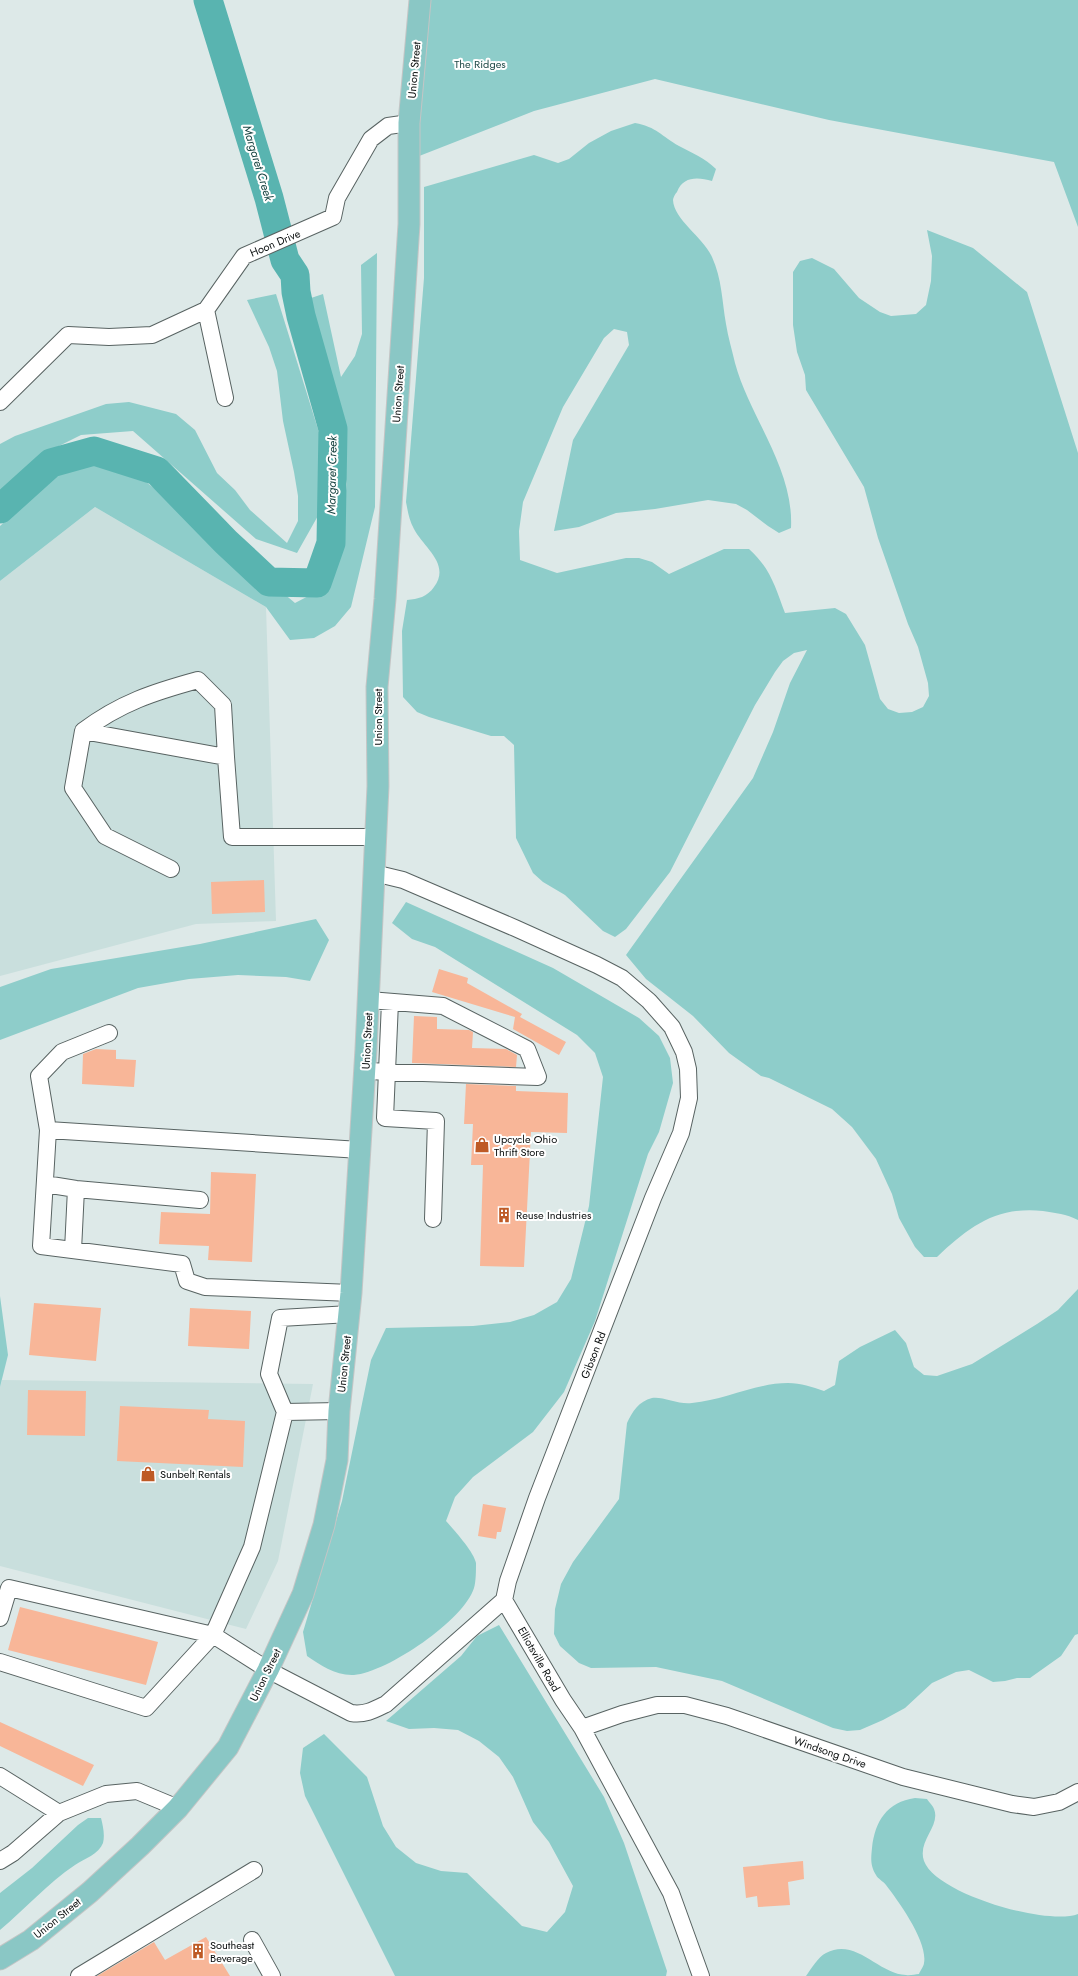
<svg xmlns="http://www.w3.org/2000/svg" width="1078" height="1976" font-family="Jost,sans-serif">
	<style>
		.built { fill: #c9dfdd }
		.green { fill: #8ecdca }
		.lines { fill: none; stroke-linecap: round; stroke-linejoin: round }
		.river { stroke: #59b4b0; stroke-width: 29 }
		.building { fill: #f8b698 }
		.minor-casing { stroke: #586362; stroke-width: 18 }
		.major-casing { stroke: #c4c5c5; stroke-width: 23 }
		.minor { stroke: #fff; stroke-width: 16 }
		.major { stroke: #8ac7c5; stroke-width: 21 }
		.labels { text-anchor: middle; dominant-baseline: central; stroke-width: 4; stroke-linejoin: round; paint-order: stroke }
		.park-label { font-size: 11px; fill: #224c4a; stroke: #fff }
		.street-label { font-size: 11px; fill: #090d0d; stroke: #fff }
		.poi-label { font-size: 11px; fill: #090d0d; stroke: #fff; text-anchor: start }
		.water-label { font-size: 12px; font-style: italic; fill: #1a4543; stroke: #fff }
	</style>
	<rect width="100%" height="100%" fill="#dde9e8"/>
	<!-- built -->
	<path class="built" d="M95,507L266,607L276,921L196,924L0,976V581Z
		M2,1380L313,1384L278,1561L246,1629L0,1566V1387Z"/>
	<!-- green -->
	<path class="green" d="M420,0H1078V227L1054,162L829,120L655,79L534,111L409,160Z
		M635,123C657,127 661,136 679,146C692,153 705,158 716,169L712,181C698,177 683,176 677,192C675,194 673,198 673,200C674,220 703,237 712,257C722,279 722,301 726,324C728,337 732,350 735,363C750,418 794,468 791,528L779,533L768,526L747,510L736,504L708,500L655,509L616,513L579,527L554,531L573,440L629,345L627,332L614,329L604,338L563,407L523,502L519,531L520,560L557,573L626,558H639L652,562L669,574L724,549H749C771,569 775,587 785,613L835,608L846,614L865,645L880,699L888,709L899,713L912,712L923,707L929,696L928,683L918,647L908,624L878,538L864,487L806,390L805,375L797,352L793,325V272L800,261L812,258L834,269L859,298L880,312L891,316L916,314L926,305L931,281L932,256L927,230L973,248L1027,292L1078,453V1220C1066,1214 1056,1213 1043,1211C996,1206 969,1227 937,1257H924L915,1247L899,1218L892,1194L876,1159L852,1127L832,1109L769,1078L761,1076L729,1053L693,1016L646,979L626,955L753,778L773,732L790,683L807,650L794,653L783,661L775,672L755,705L670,872L626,929L615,937L603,931L565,895L543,882L533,873L516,838L514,745L504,736H491L429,717L417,712L403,697L402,631L407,600C418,599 427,597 434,587C451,564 424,548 414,529C409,520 408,512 406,502L424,278V187L534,155L558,163L569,159L589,143L611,131Z
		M377,253L375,507L351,607L335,626L314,638L290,640L266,607L95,507L0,581V526L39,491L45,480L56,473L80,466H106L119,468L142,479L195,519L295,603L318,591L336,572L338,546L347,484L308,299L323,294L341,377L355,356L362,334L361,265Z
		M276,294L321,439L324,464L319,514L297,553L256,539L133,431L81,435L55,448L0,492V444L15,436L106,404L129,402L176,414L195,430L217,473L235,490L250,510L287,543L298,521V496L294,472L283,421L277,371L269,347L247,300Z
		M406,902L553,968L639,1018L659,1036L670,1058L673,1083L659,1132L648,1154L595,1321L564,1392L533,1432L473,1477L455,1497L446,1521C454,1530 474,1552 476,1563C476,1570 476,1582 474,1588C464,1620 388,1672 354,1675C336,1676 320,1665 307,1656L303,1632L342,1501L371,1360L386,1328L473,1326L510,1322L534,1315L557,1302L571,1279L589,1206L603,1077L595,1053L577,1035L435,947L412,939L392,923Z
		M316,919L329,940L310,981L286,977L238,975L189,979L138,988L0,1040V987L51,969L200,944Z
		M1078,1289V1634L1075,1635L1061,1656L1030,1678H1017L1005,1681L993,1682L969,1670L956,1672L932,1683L905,1708L883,1720L860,1730L847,1731L833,1728L722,1681L656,1667L591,1668L579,1663L560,1646L554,1634L555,1609L561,1584L573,1562L619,1499L627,1423C632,1412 639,1401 652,1398C662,1396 679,1405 692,1403C724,1400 756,1383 788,1383C801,1383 812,1387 824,1391L835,1385L839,1361L860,1347L895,1330L906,1343L914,1367L924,1375L937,1376L972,1364L1037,1324L1058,1310Z
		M0,1296L8,1355L0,1387Z
		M499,1625L604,1797L624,1843L667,1971L666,1976H395L305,1796L300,1773L303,1748L324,1734L367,1777L383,1826L396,1847L416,1863L441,1871L467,1873L522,1926L547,1932L565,1912L573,1886L549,1842L533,1822L513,1777L499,1757L479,1741L458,1730L434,1728L409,1729L386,1721L461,1656L477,1636Z
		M915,1798L927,1799C929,1802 933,1806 934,1809C941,1826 917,1841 924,1861C936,1894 1047,1926 1078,1914V1976H806C811,1969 818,1957 826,1953C856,1937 878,1974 906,1975C910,1976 915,1974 919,1974C920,1971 924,1966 924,1963C928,1942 899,1902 886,1885C883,1881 878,1879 876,1875C870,1865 871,1858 872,1848C875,1821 887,1802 915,1798Z
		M88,1818H101C103,1826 105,1835 103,1843C99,1854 84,1859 75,1865C48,1883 25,1909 0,1930V1893L32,1868L78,1825Z"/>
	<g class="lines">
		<!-- river -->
		<path class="river" d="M0,509L51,463L94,451L157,471L226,542L269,582L317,583L331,543L333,429L301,316L296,292L295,275L285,260L269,198L208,0"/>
	</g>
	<!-- building -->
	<path class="building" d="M264,880L265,912L212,914L211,882Z
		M439,969L468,978L467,983L522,1014L520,1017L566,1042L559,1055L513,1029L515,1017L432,992Z
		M414,1016L437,1017V1029L469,1030L473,1032L472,1048L506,1049L517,1055L516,1067L412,1063Z
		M96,1049L116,1050V1059L136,1060L134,1087L82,1084L83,1054Z
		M466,1084L516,1086V1091L568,1093L567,1133L531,1132L524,1267L480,1266L483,1165H471L473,1124H464Z
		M211,1172L256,1174L252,1262L208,1260L209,1246L159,1244L161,1212L210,1214Z
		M34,1303L101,1308L96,1361L29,1355Z
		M190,1308L251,1311L249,1349L188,1346Z
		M28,1390L86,1391L85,1436L27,1435Z
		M120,1406L209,1410L208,1419L245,1421L243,1467L117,1461Z
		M483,1504L506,1508L501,1532H497L496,1539L478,1536Z
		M20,1607L158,1642L146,1685L8,1650Z
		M0,1722L94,1765L83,1786L0,1746Z
		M803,1861L804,1879L788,1882L790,1905L758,1907L757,1896L746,1898L743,1867Z
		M206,1937L230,1976H97L154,1942L165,1960Z"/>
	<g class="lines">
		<!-- minor casing -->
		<g class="minor-casing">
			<path id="minor" d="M206,310L225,398
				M0,402L68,335L109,337L152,335L206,310L244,256L333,217L337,198L371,139L388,126L409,123
				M83,731C120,703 154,692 198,680L223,705L226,757
				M171,869L105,836L73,788L83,731L226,757L232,837H376
				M374,873L403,880L515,928L597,965L622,978L649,1001L672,1027L684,1052L688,1069L689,1098L681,1133L653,1198L537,1498L508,1581L504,1600
				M390,1002L385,1118L436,1121L433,1219
				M365,1071L538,1077L527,1049L443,1006L369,1000
				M48,1130L39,1076L62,1052L109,1033
				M45,1184L76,1189L200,1200
				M73,1250L76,1189
				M351,1293L205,1287L187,1281L182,1264L41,1246L48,1130L360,1150
				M339,1411L285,1412L252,1547L213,1635L268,1670L351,1713C365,1715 374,1710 386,1704L504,1600
				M285,1412L269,1374L280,1318L350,1314
				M504,1600L563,1700L582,1728L671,1893L701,1976
				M0,1618L9,1588L213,1635L146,1708L0,1662
				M582,1728L622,1714L657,1705H685L727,1716L903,1777L1012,1804L1034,1807L1059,1802L1078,1792
				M0,1776L59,1813
				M0,1861L13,1853L59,1813L106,1794L137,1791L178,1808
				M252,1940L272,1976
				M79,1976L254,1870"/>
		</g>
		<!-- major casing -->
		<g class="major-casing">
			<path id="major" d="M0,1959L31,1940L90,1892L140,1846L178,1808L228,1747L268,1670L303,1594L324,1525L337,1460L339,1411L351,1293L366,1049L378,786L377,687L385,599L409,224V123L420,0"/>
		</g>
		<!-- minor -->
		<use href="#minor" class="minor"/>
		<!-- major -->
		<use href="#major" class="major"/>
	</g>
	<!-- icons -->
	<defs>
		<g id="shop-bare" transform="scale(1.2)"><path d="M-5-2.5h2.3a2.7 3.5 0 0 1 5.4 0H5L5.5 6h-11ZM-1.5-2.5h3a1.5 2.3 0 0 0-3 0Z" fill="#be5a25" stroke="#fff" stroke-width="2.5" paint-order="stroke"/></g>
		<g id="building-bare" transform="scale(1.2)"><path d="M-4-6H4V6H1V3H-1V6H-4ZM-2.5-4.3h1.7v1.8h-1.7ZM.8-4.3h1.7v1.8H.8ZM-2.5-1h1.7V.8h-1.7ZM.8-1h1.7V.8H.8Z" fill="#be5a25" stroke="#fff" stroke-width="2.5" paint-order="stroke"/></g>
	</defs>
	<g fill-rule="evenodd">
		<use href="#shop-bare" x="482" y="1145"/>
		<use href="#building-bare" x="504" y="1215"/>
		<use href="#shop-bare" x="148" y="1474"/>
		<use href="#building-bare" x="198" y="1951"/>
	</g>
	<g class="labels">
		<!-- park labels -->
		<g class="park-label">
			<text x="480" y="64">The Ridges</text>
		</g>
		<!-- street labels -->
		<g class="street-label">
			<text transform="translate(414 70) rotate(-85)">Union Street</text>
			<text transform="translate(275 243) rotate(-23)">Hoon Drive</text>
			<text transform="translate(398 394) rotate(-86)">Union Street</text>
			<text transform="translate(378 717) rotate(-90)">Union Street</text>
			<text transform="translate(367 1041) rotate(-87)">Union Street</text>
			<text transform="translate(593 1355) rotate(-69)">Gibson Rd</text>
			<text transform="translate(344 1364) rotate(-84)">Union Street</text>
			<text transform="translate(539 1659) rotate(60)">Elliotsville Road</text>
			<text transform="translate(265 1675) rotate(-64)">Union Street</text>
			<text transform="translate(830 1752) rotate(19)">Windsong Drive</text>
			<text transform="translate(57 1918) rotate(-39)">Union Street</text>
		</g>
		<!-- poi labels -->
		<g class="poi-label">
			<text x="494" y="1139">Upcycle Ohio<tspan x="494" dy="13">Thrift Store</tspan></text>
			<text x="516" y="1215">Reuse Industries</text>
			<text x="160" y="1474">Sunbelt Rentals</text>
			<text x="210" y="1945">Southeast<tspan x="210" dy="13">Beverage</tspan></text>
		</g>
		<!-- water labels -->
		<g class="water-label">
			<text transform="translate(258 163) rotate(73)">Margaret Creek</text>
			<text transform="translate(332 475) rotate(-89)">Margaret Creek</text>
		</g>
	</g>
</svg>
